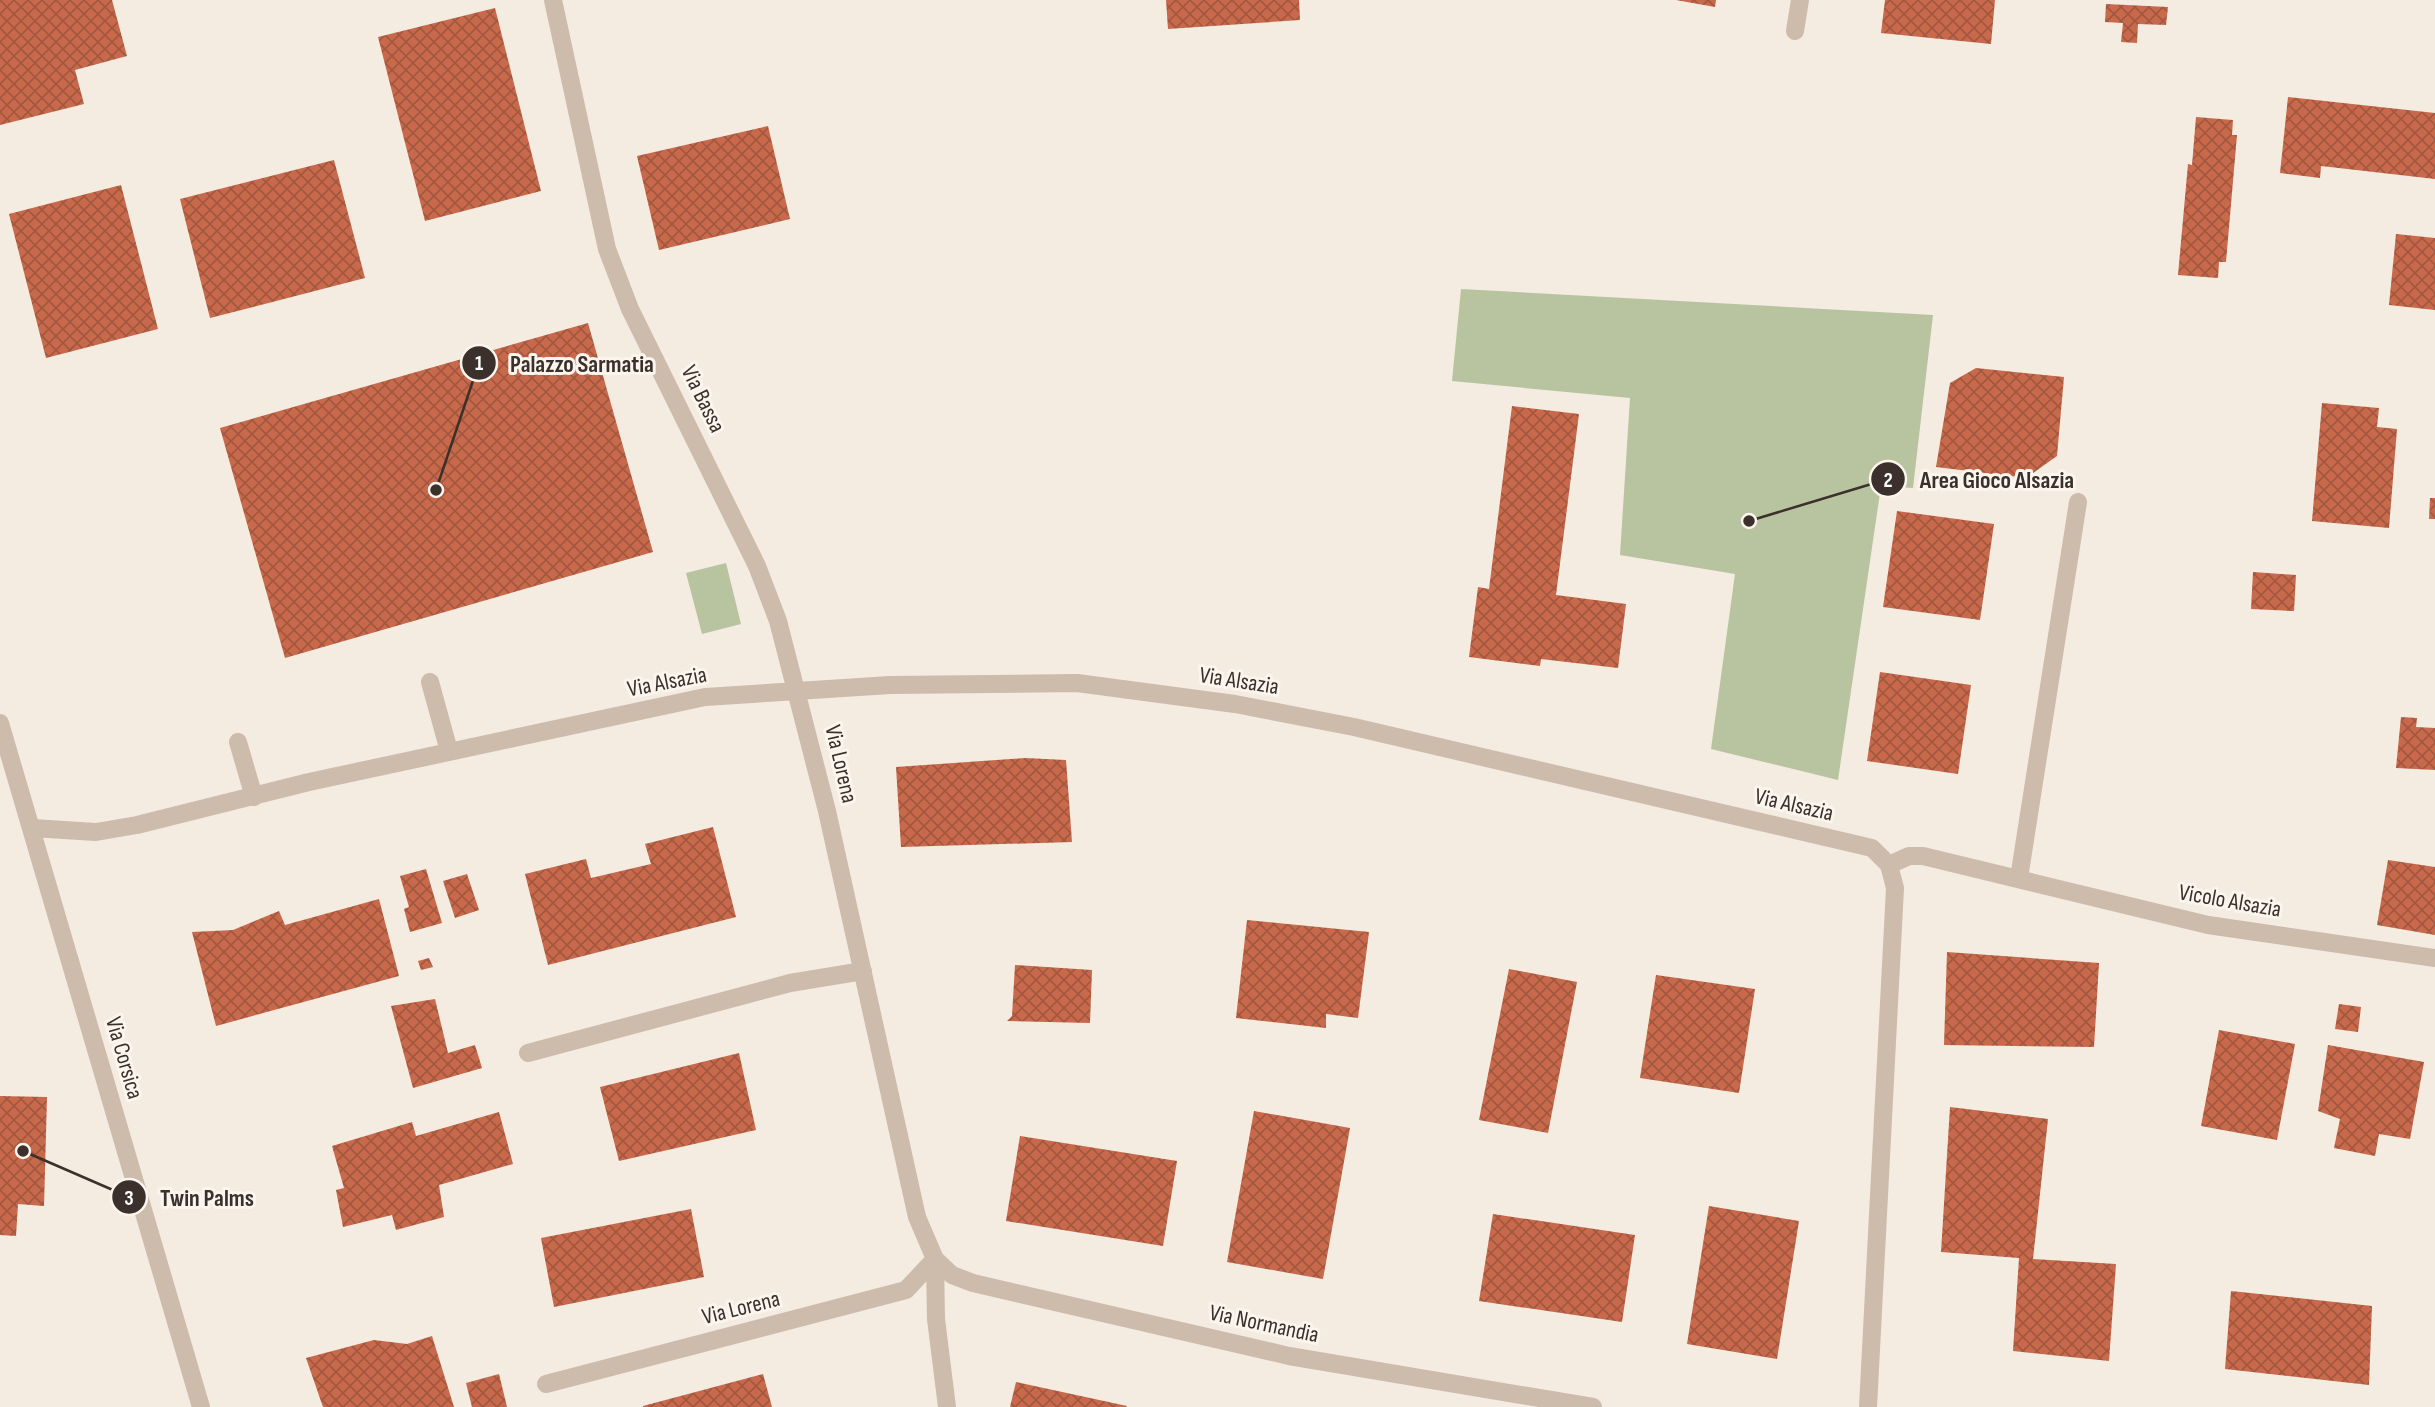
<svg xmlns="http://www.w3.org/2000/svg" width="2435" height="1407" font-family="'Sofia Sans Condensed',sans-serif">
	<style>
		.green { fill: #b8c4a0 }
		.building { fill: url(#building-cross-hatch) }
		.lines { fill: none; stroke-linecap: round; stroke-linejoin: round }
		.service { stroke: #cdbbac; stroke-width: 18 }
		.minor { stroke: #cdbbac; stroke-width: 18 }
		.tertiary { stroke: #cdbbac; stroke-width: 18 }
		.labels { text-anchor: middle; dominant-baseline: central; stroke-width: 6; stroke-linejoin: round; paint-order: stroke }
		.street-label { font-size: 23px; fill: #3b302b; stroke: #fbf5ee }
		.leader { fill: none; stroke: #3b302b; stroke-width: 2.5 }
		.callout-dot { fill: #3b302b; stroke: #fbf5ee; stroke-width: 2.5 }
		.mark-label { font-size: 21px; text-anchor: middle; font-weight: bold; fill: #fff }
		.callout-label { font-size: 24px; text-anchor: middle; font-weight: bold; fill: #3b302b; stroke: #fbf5ee; stroke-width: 6; stroke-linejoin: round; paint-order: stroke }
	</style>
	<defs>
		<pattern id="building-cross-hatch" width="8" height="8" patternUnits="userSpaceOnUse" patternTransform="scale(1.75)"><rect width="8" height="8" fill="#c8694b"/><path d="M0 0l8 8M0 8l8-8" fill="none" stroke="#a4573f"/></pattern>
	</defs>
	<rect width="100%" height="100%" fill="#f4ebe1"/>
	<!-- green -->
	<path class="green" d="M1461,289L1933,315L1913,488L1881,486L1838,780L1711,749L1735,574L1620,555L1630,398L1452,381Z
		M726,563L741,624L702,634L686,573Z"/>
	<!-- building -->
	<path class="building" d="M0,0H112L127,56L75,70L84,104L0,125Z
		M1166,0H1299L1300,20L1168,29Z
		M1676,0H1716L1715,7Z
		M1885,0H1995L1991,44L1881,33Z
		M2106,4L2168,7L2166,25L2138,24L2137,43L2121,42L2123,23L2105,22Z
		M495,8L541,191L425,221L378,37Z
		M2288,97L2435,113V179L2321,166L2320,178L2280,173Z
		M2196,117L2233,120L2232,135H2237L2226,262H2219L2218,278L2178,275L2188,164L2192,165Z
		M768,126L790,219L659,250L637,156Z
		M334,160L365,278L210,318L180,199Z
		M121,185L158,329L46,358L9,214Z
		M2396,234L2435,238V310L2389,305Z
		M588,323L653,552L285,658L220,428Z
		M1976,368L2064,377L2057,456L2026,478L1936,467L1950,383Z
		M2322,403L2379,408L2377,427L2397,429L2389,528L2312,521Z
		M1512,406L1579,414L1556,595L1626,604L1618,668L1541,659L1540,666L1469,657L1478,587L1489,589Z
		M2430,498H2435V519H2429Z
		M1897,511L1994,524L1980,620L1883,607Z
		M2253,572L2296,575L2294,611L2251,609Z
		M1880,672L1971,685L1958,774L1867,761Z
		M2401,717L2417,718L2416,727L2435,728V770L2396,768Z
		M1025,758L1066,760L1072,842L901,847L896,767Z
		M713,827L736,917L548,965L525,874L586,859L591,878L651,864L645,844Z
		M2388,860L2435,867V935L2377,925Z
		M426,869L442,923L410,932L404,909L409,907L400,876Z
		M467,874L479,910L455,918L443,881Z
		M379,899L399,976L216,1026L192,932L233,930L279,911L285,925Z
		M1247,920L1369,932L1358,1018L1326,1014V1028L1236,1018Z
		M1947,952L2099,963L2094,1047L1944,1045Z
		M429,958L433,967L421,970L418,961Z
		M1015,965L1092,970L1090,1023L1007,1021L1012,1016Z
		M1509,969L1577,982L1548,1133L1479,1120Z
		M1656,975L1755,989L1739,1093L1640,1078Z
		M435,999L448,1053L475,1045L482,1068L413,1088L391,1006Z
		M2339,1004L2361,1007L2358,1032L2335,1029Z
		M2219,1030L2295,1044L2277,1140L2201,1126Z
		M2328,1045L2424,1062L2410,1139L2379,1134L2375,1156L2334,1148L2340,1119L2318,1111Z
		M739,1053L756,1130L619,1161L600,1087Z
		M0,1096L47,1097L44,1206L18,1204L16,1236L0,1235Z
		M1950,1107L2048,1119L2033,1259L2116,1264L2109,1361L2013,1351L2019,1258L1941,1252Z
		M1254,1111L1350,1128L1323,1279L1227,1262Z
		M499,1112L513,1164L439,1185L444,1217L396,1230L392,1215L343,1227L336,1190L344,1188L332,1146L412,1122L416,1136Z
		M1020,1136L1177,1161L1163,1246L1006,1221Z
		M1709,1206L1799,1221L1777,1359L1687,1344Z
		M691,1209L704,1277L554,1307L541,1238Z
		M1493,1214L1635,1235L1622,1322L1479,1301Z
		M2231,1291L2372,1306L2369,1385L2225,1369Z
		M432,1336L454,1407H323L306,1358L374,1340L407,1344Z
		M499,1374L507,1407H472L466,1383Z
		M763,1374L772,1407H643V1406Z
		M1016,1382L1127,1406L1126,1407H1010Z"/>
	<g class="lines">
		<!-- service -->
		<path class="service" d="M430,682L449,751
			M238,742L254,797"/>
		<!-- minor -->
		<path class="minor" d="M553,0L607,249L630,309L757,566L778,621L827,811L917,1217L935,1259L936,1319L947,1407
			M1795,31L1800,0
			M32,828L96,832L137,825L309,782L705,697L890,685L1077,683L1235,704L1354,727L1872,848L1889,865L1895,888L1868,1407
			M1889,865L1909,856H1923L2208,925L2435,958
			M2019,878L2078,502
			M528,1053L790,983L863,971
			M935,1259L952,1275L973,1283L1289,1356L1593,1407
			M546,1384L906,1290L935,1259"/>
		<!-- tertiary -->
		<path class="tertiary" d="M0,723L201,1407"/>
	</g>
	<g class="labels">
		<!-- street labels -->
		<g class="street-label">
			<text transform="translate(703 399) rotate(64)">Via Bassa</text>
			<text transform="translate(1239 681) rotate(9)">Via Alsazia</text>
			<text transform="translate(667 682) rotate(-11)">Via Alsazia</text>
			<text transform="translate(841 764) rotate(77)">Via Lorena</text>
			<text transform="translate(1794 805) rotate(13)">Via Alsazia</text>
			<text transform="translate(2230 901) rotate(10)">Vicolo Alsazia</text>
			<text transform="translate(124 1058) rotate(74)">Via Corsica</text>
			<text transform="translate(741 1308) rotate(-14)">Via Lorena</text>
			<text transform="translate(1264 1324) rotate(12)">Via Normandia</text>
		</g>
	</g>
	<!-- callouts -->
	<path class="leader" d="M436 490L479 363M1749 521L1888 479M23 1151L129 1197"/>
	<g class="callout-dot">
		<circle cx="436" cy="490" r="7"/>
		<circle cx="1749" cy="521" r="7"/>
		<circle cx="23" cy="1151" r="7"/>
		<circle cx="479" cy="363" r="18"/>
		<circle cx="1888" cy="479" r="18"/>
		<circle cx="129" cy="1197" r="18"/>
	</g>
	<g class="mark-label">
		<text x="479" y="370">1</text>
		<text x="1888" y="487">2</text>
		<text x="129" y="1205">3</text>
	</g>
	<g class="callout-label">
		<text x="582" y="372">Palazzo Sarmatia</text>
		<text x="1997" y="488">Area Gioco Alsazia</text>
		<text x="207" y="1206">Twin Palms</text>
	</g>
</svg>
